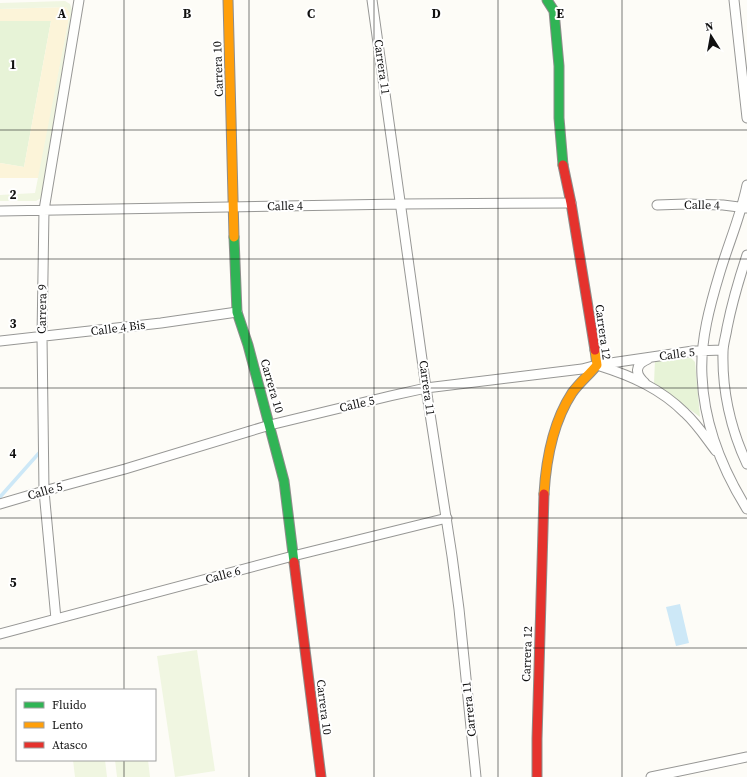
<svg xmlns="http://www.w3.org/2000/svg" width="747" height="777" font-family="'Source Serif 4',serif">
	<style>
		.green { fill: #e7f3d7 }
		.sand { fill: #fcf4d9 }
		.pitch { fill: #f0f6e1 }
		.water { fill: #cde8f7 }
		.lines { fill: none; stroke-linecap: round; stroke-linejoin: round }
		.stream { stroke: #cde8f7; stroke-width: 3.5 }
		.street-casing { stroke: #979795; stroke-width: 11 }
		.fast-casing { stroke: #8e8d8b; stroke-width: 11 }
		.slow-casing { stroke: #8e8d8b; stroke-width: 11 }
		.jam-casing { stroke: #8e8d8b; stroke-width: 11 }
		.street { stroke: #fffffe; stroke-width: 9 }
		.fast { stroke: #30b455; stroke-width: 9 }
		.slow { stroke: #ff9f0a; stroke-width: 9 }
		.jam { stroke: #e5322d; stroke-width: 9 }
		.grid { fill: none; stroke: #111; stroke-width: 1; stroke-opacity: 0.55 }
		.labels { text-anchor: middle; dominant-baseline: central; stroke-width: 4; stroke-linejoin: round; paint-order: stroke }
		.street-label { font-size: 12px; fill: #111; stroke: #fff }
		.grid-label { font-size: 13px; text-anchor: middle; font-weight: bold; fill: #111; stroke: #fff; stroke-width: 4; stroke-linejoin: round; paint-order: stroke }
	</style>
	<rect width="100%" height="100%" fill="#fdfcf7"/>
	<!-- green -->
	<path class="green" d="M0,21H51L24,167L0,163Z
		M691,358L695,362L700,417L654,383L655,360Z"/>
	<!-- sand -->
	<path class="sand" d="M66,7L70,13L39,178H0V163L24,167L51,21H0V9Z"/>
	<!-- pitch -->
	<path class="pitch" d="M65,1L70,4L72,10L41,198L36,201H0V195L35,193L70,13L66,7L0,9V3Z
		M197,650L215,771L175,777L157,656Z
		M73,760H105L107,777H75Z
		M115,760H148L150,777H117Z"/>
	<!-- water -->
	<path class="water" d="M680,604L689,643L676,646L666,607Z"/>
	<g class="lines">
		<!-- stream -->
		<path class="stream" d="M0,497L39,453"/>
		<!-- street casing -->
		<g class="street-casing">
			<path id="street" d="M372,0L426,388L452,556L459,609L476,777
				M734,0L747,118
				M747,185C741,215 729,242 720,272C710,305 700,341 702,376C704,423 722,469 747,509
				M657,205L686,204L723,205L747,208
				M0,211L401,204L571,203
				M747,255C739,279 732,303 727,328C726,336 723,344 723,352C722,390 731,430 747,464
				M0,341L161,323L237,312
				M600,366C632,376 661,389 685,413C697,424 706,438 716,451
				M645,383C635,374 634,365 648,359
				M0,504L44,491L125,469L270,425L390,396L426,388L582,369L597,365L693,351L723,350
				M56,619L44,491L42,337L44,210L79,0
				M0,634L293,556L447,518
				M651,777L747,757"/>
		</g>
		<!-- fast casing -->
		<g class="fast-casing">
			<path id="fast" d="M547,0L554,11L559,66V118L563,165
				M234,237L237,312L248,345L284,481L294,562"/>
		</g>
		<!-- slow casing -->
		<g class="slow-casing">
			<path id="slow" d="M228,0L234,237
				M544,494C546,461 553,422 572,393C579,383 589,375 597,365L595,350"/>
		</g>
		<!-- jam casing -->
		<g class="jam-casing">
			<path id="jam" d="M563,165L571,203L595,350
				M294,562L321,777
				M537,777V739L544,494"/>
		</g>
		<!-- street -->
		<use href="#street" class="street"/>
		<!-- fast -->
		<use href="#fast" class="fast"/>
		<!-- slow -->
		<use href="#slow" class="slow"/>
		<!-- jam -->
		<use href="#jam" class="jam"/>
	</g>
	<!-- grid -->
	<path class="grid" d="M124,0V690M249,0V777M374,0V777M498,0V777M622,0V777M0,130H747M0,259H747M0,388H747M0,518H747M0,648H747M124,760V777"/>
	<g class="labels">
		<!-- street labels -->
		<g class="street-label">
			<text transform="translate(382 67) rotate(82)">Carrera 11</text>
			<text transform="translate(218 69) rotate(-92)">Carrera 10</text>
			<text transform="translate(702 205) rotate(1)">Calle 4</text>
			<text transform="translate(285 206) rotate(-1)">Calle 4</text>
			<text transform="translate(42 309) rotate(-89)">Carrera 9</text>
			<text transform="translate(118 328) rotate(-7)">Calle 4 Bis</text>
			<text transform="translate(603 332) rotate(82)">Carrera 12</text>
			<text transform="translate(677 354) rotate(-7)">Calle 5</text>
			<text transform="translate(272 386) rotate(74)">Carrera 10</text>
			<text transform="translate(427 388) rotate(82)">Carrera 11</text>
			<text transform="translate(357 404) rotate(-13)">Calle 5</text>
			<text transform="translate(45 491) rotate(-16)">Calle 5</text>
			<text transform="translate(223 575) rotate(-15)">Calle 6</text>
			<text transform="translate(527 654) rotate(-88)">Carrera 12</text>
			<text transform="translate(324 707) rotate(83)">Carrera 10</text>
			<text transform="translate(469 709) rotate(-96)">Carrera 11</text>
		</g>
	</g>
	<g class="grid-label">
		<text x="62" y="18">A</text>
		<text x="187" y="18">B</text>
		<text x="311" y="18">C</text>
		<text x="436" y="18">D</text>
		<text x="560" y="18">E</text>
		<text x="13" y="69">1</text>
		<text x="13" y="199">2</text>
		<text x="13" y="328">3</text>
		<text x="13" y="458">4</text>
		<text x="13" y="587">5</text>
	</g>
	<!-- legend -->
	<rect x="16" y="689" width="140" height="72" fill="#ffffff" stroke="#a0a0a0"/>
	<rect x="24" y="702" width="20" height="6" fill="#30b455" stroke="#a0a0a0"/>
	<text x="52" y="709" font-size="12" fill="#111111">Fluido</text>
	<rect x="24" y="722" width="20" height="6" fill="#ff9f0a" stroke="#a0a0a0"/>
	<text x="52" y="729" font-size="12" fill="#111111">Lento</text>
	<rect x="24" y="742" width="20" height="6" fill="#e5322d" stroke="#a0a0a0"/>
	<text x="52" y="749" font-size="12" fill="#111111">Atasco</text>
	<!-- north arrow -->
	<g transform="translate(711 36) rotate(349)" stroke="#ffffff" stroke-width="3" paint-order="stroke">
	<path d="M0-3L7 15L0 10L-7 15Z" fill="#111111"/>
	<text y="-6" font-size="11" font-weight="bold" text-anchor="middle" fill="#111111">N</text>
	</g>
</svg>
